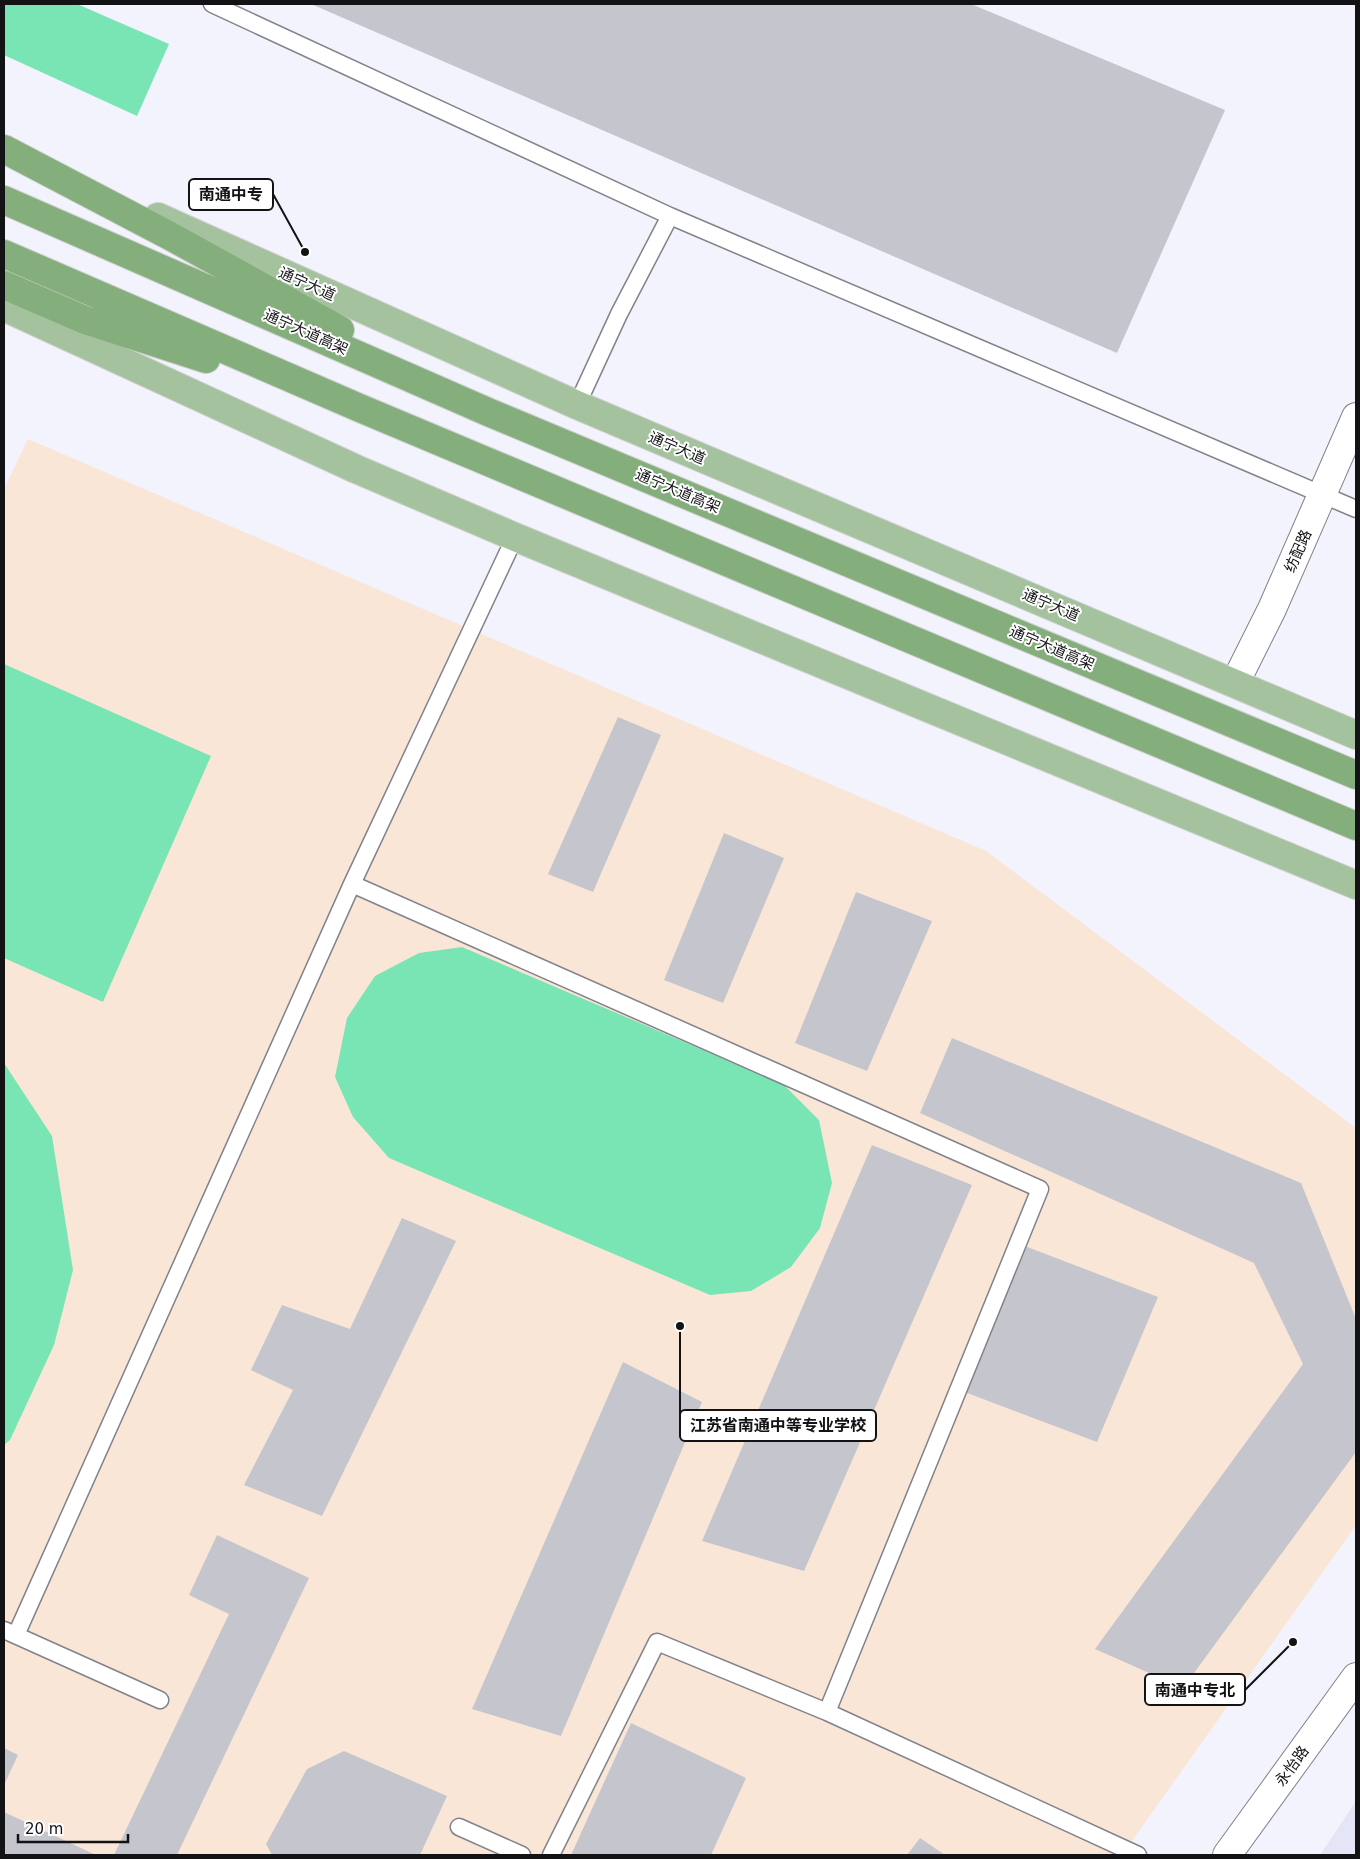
<svg xmlns="http://www.w3.org/2000/svg" width="1360" height="1859" font-family="'DejaVu Sans','Noto Sans SC',sans-serif">
	<style>
		.built { fill: #e4e5f6 }
		.education { fill: #fae6d7 }
		.green { fill: #79e5b5 }
		.building { fill: #c5c5ce }
		.lines { fill: none; stroke-linecap: round; stroke-linejoin: round }
		.service-casing { stroke: #81828a; stroke-width: 19 }
		.tertiary-casing { stroke: #81828a; stroke-width: 30 }
		.primary-casing { stroke: #d0d0d0; stroke-width: 30 }
		.trunk-casing { stroke: #d0d0d0; stroke-width: 30 }
		.service { stroke: #fff; stroke-width: 16 }
		.tertiary { stroke: #fff; stroke-width: 28 }
		.primary { stroke: #a3c29d; stroke-width: 28 }
		.trunk { stroke: #84ae7c; stroke-width: 28 }
		.labels { text-anchor: middle; dominant-baseline: central; stroke-width: 4; stroke-linejoin: round; paint-order: stroke }
		.street-label { font-size: 15px; fill: #131316; stroke: #fff }
		.leader { fill: none; stroke: #131316; stroke-width: 2 }
		.callout-dot { fill: #131316; stroke: #fff; stroke-width: 2 }
		.callout { fill: #fff; stroke: #131316; stroke-width: 2 }
		.callout-label { font-size: 16px; text-anchor: middle; font-weight: bold; fill: #131316 }
	</style>
	<rect width="100%" height="100%" fill="#f2f3fc"/>
	<!-- built -->
	<path class="built" d="M1356,1801V1855H1320Z"/>
	<!-- education -->
	<path class="education" d="M28,439L986,851L1356,1128V1525L1122,1855H4V489Z"/>
	<!-- green -->
	<path class="green" d="M4,4H77L169,44L137,116L4,55Z
		M4,664L211,756L103,1002L4,958Z
		M462,947L783,1084L819,1120L832,1183L820,1228L791,1267L751,1291L710,1295L389,1158L353,1117L335,1077L347,1018L375,976L419,953Z
		M4,1063L52,1136L73,1270L54,1345L10,1440L4,1445Z"/>
	<!-- building -->
	<path class="building" d="M311,4H971L1225,110L1117,353Z
		M618,717L661,735L593,892L548,874Z
		M724,833L784,858L723,1003L664,980Z
		M856,892L932,921L867,1071L795,1043Z
		M952,1038L1301,1183L1356,1319V1452L1183,1688L1095,1649L1303,1364L1254,1263L920,1113Z
		M872,1145L972,1185L804,1571L702,1541Z
		M402,1218L456,1241L322,1516L244,1485L293,1390L251,1370L282,1305L350,1329Z
		M1022,1245L1158,1297L1097,1442L962,1391Z
		M623,1362L702,1402L561,1736L472,1709Z
		M217,1535L309,1578L177,1855H114L229,1614L189,1595Z
		M631,1723L746,1778L711,1855H571Z
		M4,1748L18,1755L4,1785Z
		M344,1751L447,1796L420,1855H272L266,1844L307,1769Z
		M4,1812L96,1855H4Z
		M920,1838L945,1855H907Z"/>
	<g class="lines">
		<!-- service casing -->
		<g class="service-casing">
			<path id="service" d="M212,4L670,216L1356,509
				M577,405L619,314L670,216
				M352,884L1040,1189L827,1712
				M4,1630L160,1700
				M16,1635L352,884L515,537
				M459,1827L522,1855
				M551,1855L657,1642L827,1712L1138,1855"/>
		</g>
		<!-- tertiary casing -->
		<g class="tertiary-casing">
			<path id="tertiary" d="M1235,683L1272,609L1356,417
				M1227,1855L1356,1677"/>
		</g>
		<!-- primary casing -->
		<g class="primary-casing">
			<path id="primary" d="M158,217L577,405L1356,735
				M4,307L356,469L515,537L1356,885"/>
		</g>
		<!-- trunk casing -->
		<g class="trunk-casing">
			<path id="trunk" d="M4,149L170,236L340,330
				M4,200L488,412L1356,775
				M4,254L362,409L1356,826
				M4,285L85,320L206,359"/>
		</g>
		<!-- service -->
		<use href="#service" class="service"/>
		<!-- tertiary -->
		<use href="#tertiary" class="tertiary"/>
		<!-- primary -->
		<use href="#primary" class="primary"/>
		<!-- trunk -->
		<use href="#trunk" class="trunk"/>
	</g>
	<g class="labels">
		<!-- street labels -->
		<g class="street-label">
			<text transform="translate(307 284) rotate(24)">通宁大道</text>
			<text transform="translate(306 332) rotate(24)">通宁大道高架</text>
			<text transform="translate(677 448) rotate(23)">通宁大道</text>
			<text transform="translate(678 491) rotate(23)">通宁大道高架</text>
			<text transform="translate(1298 551) rotate(-66)">纺配路</text>
			<text transform="translate(1051 605) rotate(23)">通宁大道</text>
			<text transform="translate(1052 648) rotate(23)">通宁大道高架</text>
			<text transform="translate(1292 1766) rotate(-54)">永怡路</text>
		</g>
	</g>
	<!-- callouts -->
	<path class="leader" d="M305 252L273 194M680 1326L680 1425M1293 1642L1245 1690"/>
	<g class="callout-dot">
		<circle cx="305" cy="252" r="5"/>
		<circle cx="680" cy="1326" r="5"/>
		<circle cx="1293" cy="1642" r="5"/>
	</g>
	<g class="callout">
		<rect x="189" y="179" width="84" height="31" rx="5"/>
		<rect x="680" y="1410" width="196" height="31" rx="5"/>
		<rect x="1145" y="1674" width="100" height="31" rx="5"/>
	</g>
	<g class="callout-label">
		<text x="231" y="200">南通中专</text>
		<text x="778" y="1431">江苏省南通中等专业学校</text>
		<text x="1195" y="1696">南通中专北</text>
	</g>
	<!-- border -->
	<rect width="1360" height="1859" fill="none" stroke="#131316" stroke-width="10"/>
	<!-- scale -->
	<path d="M18 1834v8h110v-8" fill="none" stroke="#131316" stroke-width="2.5"/>
	<text x="25" y="1834" font-size="15" fill="#131316" stroke="#ffffff" stroke-width="4" paint-order="stroke">20 m</text>
</svg>
